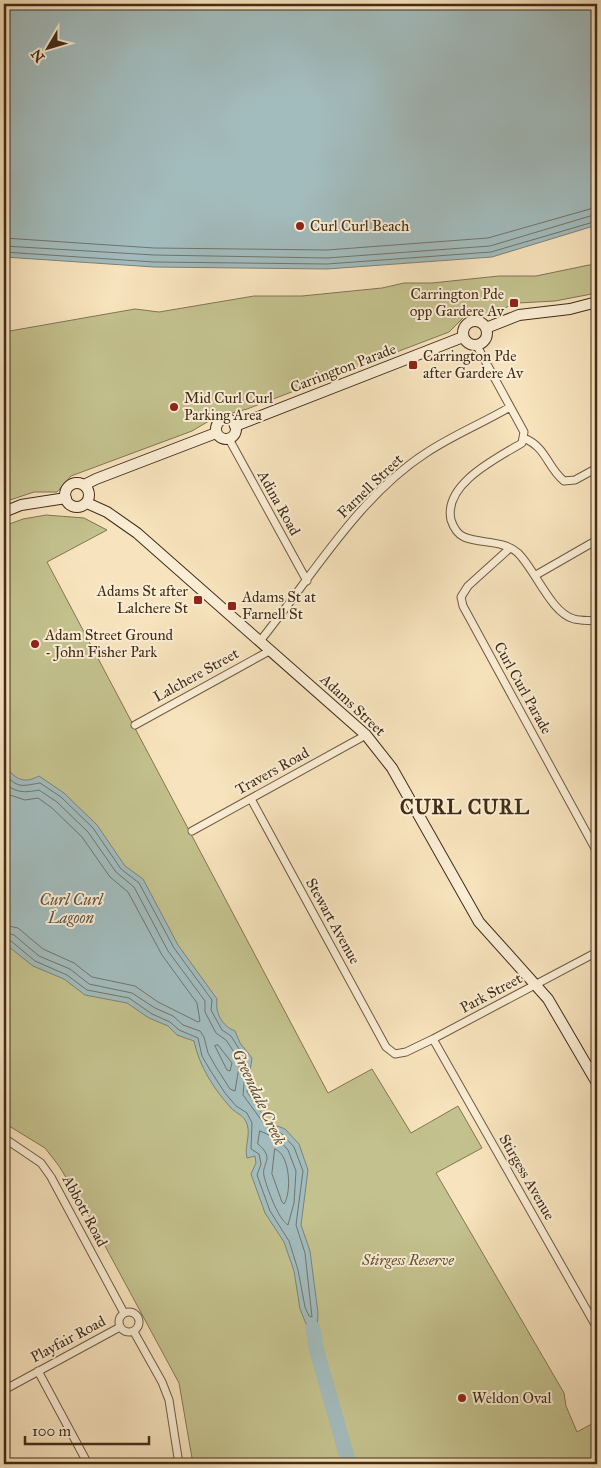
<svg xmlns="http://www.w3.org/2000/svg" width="601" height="1468" font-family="'IM FELL Great Primer',serif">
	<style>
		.green { fill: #c3c18d; stroke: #827652 }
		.water { fill: #a2bbbc; stroke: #7c827a }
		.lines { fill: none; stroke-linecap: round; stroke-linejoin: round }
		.shore { stroke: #72746a; stroke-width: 1 }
		.river { stroke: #a2bbbc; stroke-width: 15 }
		.street-casing { stroke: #6f5a41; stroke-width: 9 }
		.secondary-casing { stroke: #422c18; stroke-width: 12 }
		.street { stroke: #faedd4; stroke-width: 7 }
		.secondary { stroke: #faedd4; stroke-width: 10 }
		.poi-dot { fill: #8f2418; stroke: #faedd4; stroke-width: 2 }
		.labels { text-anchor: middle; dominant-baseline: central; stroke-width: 4; stroke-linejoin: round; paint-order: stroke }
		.poi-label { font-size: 15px; fill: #422c18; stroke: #faedd4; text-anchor: start }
		.street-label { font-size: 15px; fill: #422c18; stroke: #faedd4 }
		.park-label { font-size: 15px; font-style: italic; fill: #625135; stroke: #faedd4 }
		.water-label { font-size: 16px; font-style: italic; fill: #5a5041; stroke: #faedd4 }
		.district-label { font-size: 20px; font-weight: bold; letter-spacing: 1px; fill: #422c18; stroke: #faedd4 }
	</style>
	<rect width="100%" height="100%" fill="#f7e3bd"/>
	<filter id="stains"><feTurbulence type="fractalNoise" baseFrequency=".004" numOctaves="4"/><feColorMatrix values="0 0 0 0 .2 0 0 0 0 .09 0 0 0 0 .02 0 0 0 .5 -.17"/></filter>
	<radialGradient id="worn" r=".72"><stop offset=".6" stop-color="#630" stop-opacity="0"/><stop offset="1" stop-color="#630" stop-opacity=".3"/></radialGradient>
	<!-- green -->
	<path class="green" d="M589,265H592L597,293L555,301L518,303L485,315L465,316L449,332L247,409L214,418L192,431L71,476L57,492H34L4,502V332L135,309L159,312L254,296H302L382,288L404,283H432L499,276H536Z
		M46,515L84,518L107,530L47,562L328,1093L372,1069L411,1133L458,1106L482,1148L436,1173L564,1393L566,1406L577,1432L597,1421V1464H193L179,1383L84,1207L59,1166L45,1148L4,1123V526L23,519Z"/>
	<!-- water -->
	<path class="water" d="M4,4H597V225L492,257L327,269L154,267L4,257Z
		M4,756L10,759L8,770C19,781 25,783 39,776L64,793L97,825L125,866L143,879L178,945L217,999C215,1013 222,1026 235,1031L240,1043L252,1058L247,1092L268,1122L285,1129L299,1144L308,1170L301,1225L310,1251L318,1313L316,1348L300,1309L294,1271L284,1242L265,1213L251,1174L256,1163L255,1156L247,1158C244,1147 251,1135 247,1124C244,1115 237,1114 231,1108C214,1089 199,1066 194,1041L177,1035L168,1026L149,1018L127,1003L85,995L64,979L33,966L4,943Z"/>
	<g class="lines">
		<!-- shore -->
		<path class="shore" d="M4,238L154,248L327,250L488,238L597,207
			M4,246L154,255L327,258L490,246L597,214
			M4,252L154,262L327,264L491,252L597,221
			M4,773C18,789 21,786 40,783L61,797L93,828L121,869L139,883L174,948L212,1000L211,1010L222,1030L231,1036L246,1060L243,1095L265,1125L282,1134L294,1147L303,1171L296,1225L305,1253L312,1317L309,1316L305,1307L298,1270L289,1241L270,1211L257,1175L261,1164L259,1154L251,1149L252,1123L247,1113L236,1106L225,1093L210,1070L202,1056L198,1038L179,1030L170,1022L152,1014L129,998L87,990L67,975L35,961L11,941L4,939
			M4,782C14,793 25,793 39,790L57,802L88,832L116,872L134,887L168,951L205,1001V1012L216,1033L226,1040L240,1061L235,1091L230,1089L216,1067L208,1053L204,1037L200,1031L183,1025L173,1016L155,1008L132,993L89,984L70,969L39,956L14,935L4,932
			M4,793L25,800L38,798L52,808L82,837L110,877L128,892L162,955L197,1003L200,1021L198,1022L158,1002L135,986L92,977L74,963L43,949L18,928L4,925
			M218,1045L232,1063L230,1071L227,1070L215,1046Z
			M260,1131L278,1139L288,1150L296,1171L294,1203L288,1225C278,1219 267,1188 264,1176C261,1163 276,1159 258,1144Z
			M275,1149C290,1154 292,1192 284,1204L282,1202L272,1174Z"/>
		<!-- river -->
		<path class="river" d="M313,1328L316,1348L349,1464"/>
		<!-- street casing -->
		<g class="street-casing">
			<path id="street" d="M477,346L524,432L522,443C497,458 443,484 451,520C453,526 457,534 464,537C481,544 504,540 518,553C536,571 551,613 574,619C581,621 590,620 597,621
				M524,438C547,448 547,467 564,481L575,480L597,468
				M229,439L307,581
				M510,548L468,586L461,597L463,606L597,852
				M536,575L597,540
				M260,641C311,578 358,497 426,453C453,435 483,423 510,407
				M135,725L271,650
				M251,799L386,1047L395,1054L406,1052L433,1039L597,952
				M192,831L366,735
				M433,1039L597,1328
				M4,1138L41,1163L51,1177L124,1313
				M119 1322a10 10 0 1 1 20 0a10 10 0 1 1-20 0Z
				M134,1332L162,1382L169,1400L179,1464
				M38,1371L88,1464
				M4,1390L120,1327"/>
		</g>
		<!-- secondary casing -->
		<g class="secondary-casing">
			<path id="secondary" d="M463 333a12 12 0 1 1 24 0a12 12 0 1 1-24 0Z
				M486,328L519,315L570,309L597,302
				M216 429a10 10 0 1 1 20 0a10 10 0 1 1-20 0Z
				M235,426L463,337
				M65 495a12 12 0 1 1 24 0a12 12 0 1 1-24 0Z
				M84,485L96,479L216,433
				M87,503L107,512L137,533L366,735L392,768L479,922L548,999L597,1083
				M4,512L21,505L66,498"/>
		</g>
		<!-- street -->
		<use href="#street" class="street"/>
		<!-- secondary -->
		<use href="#secondary" class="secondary"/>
	</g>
	<!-- markers -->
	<g class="poi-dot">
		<circle cx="300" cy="226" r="5"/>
		<rect x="509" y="298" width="10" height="10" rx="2.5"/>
		<rect x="408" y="360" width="10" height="10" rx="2.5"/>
		<circle cx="174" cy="407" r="5"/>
		<rect x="193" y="595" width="10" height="10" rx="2.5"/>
		<rect x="227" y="601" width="10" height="10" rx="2.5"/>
		<circle cx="35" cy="644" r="5"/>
		<circle cx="462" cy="1398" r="5"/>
	</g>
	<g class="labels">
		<!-- poi labels -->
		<g class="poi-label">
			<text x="310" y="226">Curl Curl Beach</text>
			<text x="504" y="294" text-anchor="end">Carrington Pde<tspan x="504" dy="17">opp Gardere Av</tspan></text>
			<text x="423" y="356">Carrington Pde<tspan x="423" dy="17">after Gardere Av</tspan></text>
			<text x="184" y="398">Mid Curl Curl<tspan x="184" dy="17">Parking Area</tspan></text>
			<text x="188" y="591" text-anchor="end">Adams St after<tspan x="188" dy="17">Lalchere St</tspan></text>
			<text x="242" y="597">Adams St at<tspan x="242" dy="17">Farnell St</tspan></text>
			<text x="45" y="635">Adam Street Ground<tspan x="45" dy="17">- John Fisher Park</tspan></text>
			<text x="472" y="1398">Weldon Oval</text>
		</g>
		<!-- street labels -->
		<g class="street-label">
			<text transform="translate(343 368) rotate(-21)">Carrington Parade</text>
			<text transform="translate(370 486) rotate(-44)">Farnell Street</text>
			<text transform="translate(279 503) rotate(61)">Adina Road</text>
			<text transform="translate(196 675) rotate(-29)">Lalchere Street</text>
			<text transform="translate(523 688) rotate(61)">Curl Curl Parade</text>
			<text transform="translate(353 705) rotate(43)">Adams Street</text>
			<text transform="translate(272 771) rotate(-29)">Travers Road</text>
			<text transform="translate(333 921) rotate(61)">Stewart Avenue</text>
			<text transform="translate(491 993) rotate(-28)">Park Street</text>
			<text transform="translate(527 1177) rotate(60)">Stirgess Avenue</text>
			<text transform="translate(85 1211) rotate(62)">Abbott Road</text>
			<text transform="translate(68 1339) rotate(-28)">Playfair Road</text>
		</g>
		<!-- park labels -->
		<g class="park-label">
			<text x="408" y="1260">Stirgess Reserve</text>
		</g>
		<!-- water labels -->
		<g class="water-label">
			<text x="71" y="899">Curl Curl<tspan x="71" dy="18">Lagoon</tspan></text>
			<text transform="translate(259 1097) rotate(65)">Greendale Creek</text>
		</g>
		<!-- district labels -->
		<g class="district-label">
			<text x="465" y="807">CURL CURL</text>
		</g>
	</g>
	<!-- margin -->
	<rect width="601" height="1468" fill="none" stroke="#f7e3bd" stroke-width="20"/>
	<rect x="5" y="5" width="591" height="1458" fill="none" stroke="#422c18" stroke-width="2.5"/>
	<rect x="10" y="10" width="581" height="1448" fill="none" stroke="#422c18"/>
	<!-- north arrow -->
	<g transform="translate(48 48) rotate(232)" stroke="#faedd4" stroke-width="4" paint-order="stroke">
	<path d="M0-4L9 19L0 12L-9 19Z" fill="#422c18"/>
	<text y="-8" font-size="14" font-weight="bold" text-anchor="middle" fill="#422c18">N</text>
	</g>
	<!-- scale -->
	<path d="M25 1436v8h124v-8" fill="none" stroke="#422c18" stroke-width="2.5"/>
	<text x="32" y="1436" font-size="15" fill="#422c18" stroke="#faedd4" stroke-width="4" paint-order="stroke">100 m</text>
	<rect width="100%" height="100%" filter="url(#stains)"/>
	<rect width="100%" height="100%" fill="url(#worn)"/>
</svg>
